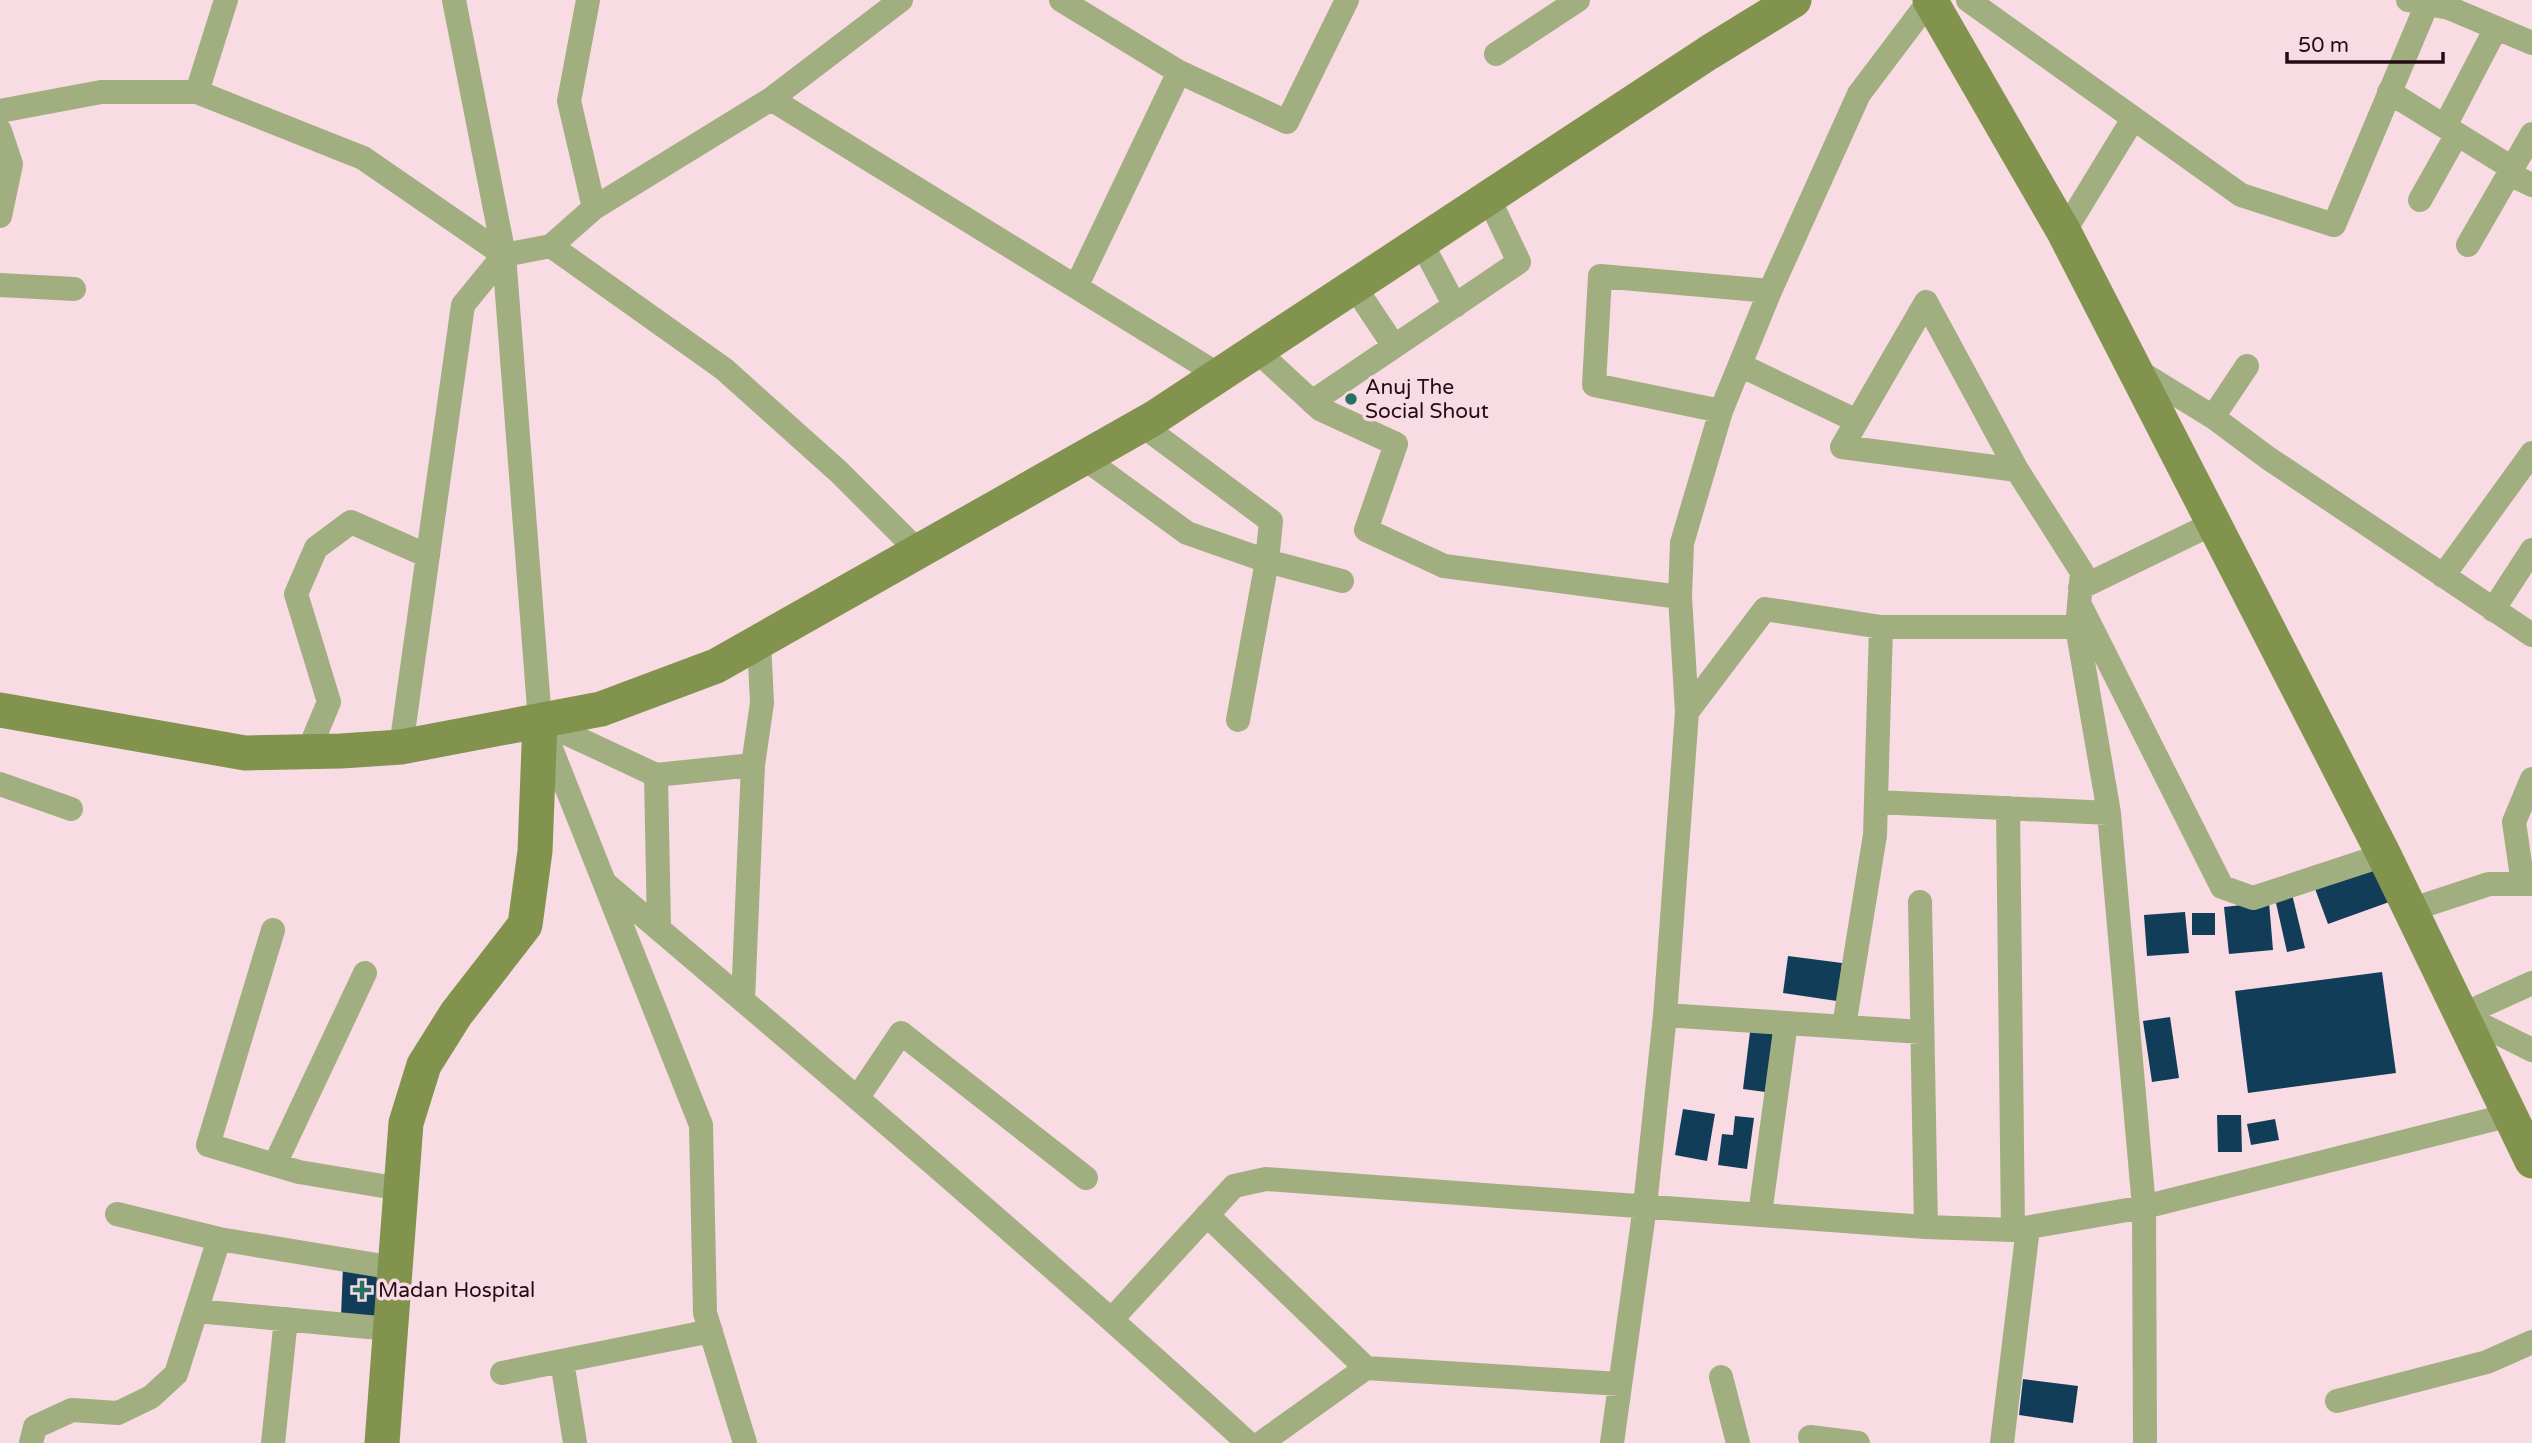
<svg xmlns="http://www.w3.org/2000/svg" width="2532" height="1443" font-family="'Varela Round',sans-serif">
	<style>
		.building { fill: #123d58 }
		.lines { fill: none; stroke-linecap: round; stroke-linejoin: round }
		.street { stroke: #a1ae80; stroke-width: 24 }
		.secondary { stroke: #81934c; stroke-width: 35 }
		.poi-dot { fill: #296f64; stroke: #f8dbe3; stroke-width: 2.5 }
		.labels { text-anchor: middle; dominant-baseline: central; stroke-width: 7; stroke-linejoin: round; paint-order: stroke }
		.poi-label { font-size: 21px; fill: #240c14; stroke: #f8dbe3; text-anchor: start }
	</style>
	<rect width="100%" height="100%" fill="#f8dbe3"/>
	<!-- building -->
	<path class="building" d="M2378,863L2392,901L2328,924L2314,886Z
		M2291,890L2305,948L2287,952L2274,894Z
		M2269,902L2273,950L2229,954L2224,907Z
		M2185,912L2189,953L2147,956L2144,915Z
		M2192,913H2215V935H2192Z
		M1788,956L1842,963L1837,1001L1783,993Z
		M2382,972L2396,1073L2248,1093L2235,991Z
		M2170,1017L2179,1078L2152,1082L2143,1021Z
		M1751,1024L1782,1028L1773,1093L1743,1089Z
		M1683,1109L1715,1114L1707,1161L1675,1155Z
		M2217,1115H2241L2242,1152H2218Z
		M1735,1116L1754,1118L1747,1169L1718,1165L1722,1134L1733,1135Z
		M2275,1119L2279,1140L2251,1145L2247,1124Z
		M343,1266L380,1268L377,1319L341,1317Z
		M2023,1379L2078,1386L2073,1423L2019,1415Z"/>
	<g class="lines">
		<!-- street -->
		<path class="street" d="M454,0L504,255L540,721L701,1125L705,1313L745,1443
			M588,0L569,101L594,208
			M1061,0L1179,72L1287,122L1347,0
			M1968,0L2241,195L2334,225L2427,4
			M2408,0L2449,8L2532,43
			M1496,54L1578,0
			M197,92L226,0
			M2389,92L2512,168
			M771,99L1219,375
			M0,111L101,92H197L363,158L504,255
			M2445,126L2496,28
			M0,131L11,164L0,216
			M2509,174L2532,185
			M2420,200L2457,134
			M2064,232L2133,119
			M1421,242L1455,306
			M2468,245L2532,134
			M551,246L724,369L839,472L918,551
			M0,285L74,289
			M1354,286L1394,346
			M1076,287L1179,72
			M1926,302L2017,470L2082,572L2077,627L2109,813L2144,1207L2145,1443
			M1926,302L1842,447L2017,470
			M1256,350L1320,409L1396,444L1366,530L1444,566L1680,597
			M1740,365L1857,421
			M2135,369L2213,417L2268,458L2532,635
			M1312,402L1519,262L1488,197
			M1721,411L1594,385L1600,276L1770,291
			M2213,417L2247,366
			M1142,425L1271,521L1267,561L1238,720
			M1084,458L1187,533L1267,561L1342,581
			M2443,576L2532,453
			M2080,588L2214,523
			M2082,609L2222,887L2253,898L2384,855
			M2493,610L2532,550
			M1687,712L1765,609L1881,627H2077
			M540,721L656,775L753,765
			M401,747L463,305L504,255L551,246L594,208L771,99L901,0
			M308,752L329,702L296,594L316,548L351,522L428,556
			M656,775L659,928
			M0,784L71,809
			M1877,802L2109,813
			M2008,808L2013,1230
			M2523,884L2514,822L2532,779
			M607,885C823,1068 1039,1252 1248,1443
			M1920,902L1926,1227
			M2410,910L2489,884H2532
			M273,930L208,1145L299,1172L401,1189
			M743,1000L753,765L762,703L759,641
			M1665,1015L1922,1032
			M2462,1015L2532,1050
			M2462,1015L2532,983
			M1844,1026L1875,835L1881,627
			M858,1097L901,1033L1086,1178
			M275,1164L365,973
			M117,1214L219,1239L395,1268
			M1760,1214L1786,1023
			M1207,1215L1366,1368
			M196,1311L390,1329
			M1112,1319L1234,1186L1266,1179L1926,1227L2013,1230L2144,1207L2510,1115
			M562,1361L575,1443
			M502,1373L711,1331
			M1721,1377L1738,1443
			M2337,1401L2487,1362L2532,1342
			M1810,1437L1858,1443
			M31,1443L35,1427L72,1410L118,1413L151,1397L176,1374L219,1239
			M273,1443L286,1319
			M1261,1443L1366,1368L1620,1384
			M1612,1443L1645,1206L1665,1015L1687,712L1680,597L1682,543L1721,411L1770,291L1859,94L1930,0
			M2002,1443L2028,1228"/>
		<!-- secondary -->
		<path class="secondary" d="M1930,0L2064,232L2384,855L2532,1161
			M0,710L245,753L341,751L401,747L601,709L716,666L1154,418L1708,53L1794,0
			M382,1443L406,1123L424,1065L456,1014L525,925L535,851L540,721"/>
	</g>
	<!-- markers -->
	<g class="poi-dot">
		<circle cx="1351" cy="399" r="7"/>
		<path d="M358.5 1279.5h7v7h7v7h-7v7h-7v-7h-7v-7h7z"/>
	</g>
	<g class="labels">
		<!-- poi labels -->
		<g class="poi-label">
			<text x="1365" y="387">Anuj The<tspan x="1365" dy="24">Social Shout</tspan></text>
			<text x="378" y="1290">Madan Hospital</text>
		</g>
	</g>
	<!-- scale -->
	<path d="M2287 52v10h156v-10" fill="none" stroke="#240c14" stroke-width="3.5"/>
	<text x="2298" y="52" font-size="21" fill="#240c14" stroke="#f8dbe3" stroke-width="5" paint-order="stroke">50 m</text>
</svg>
